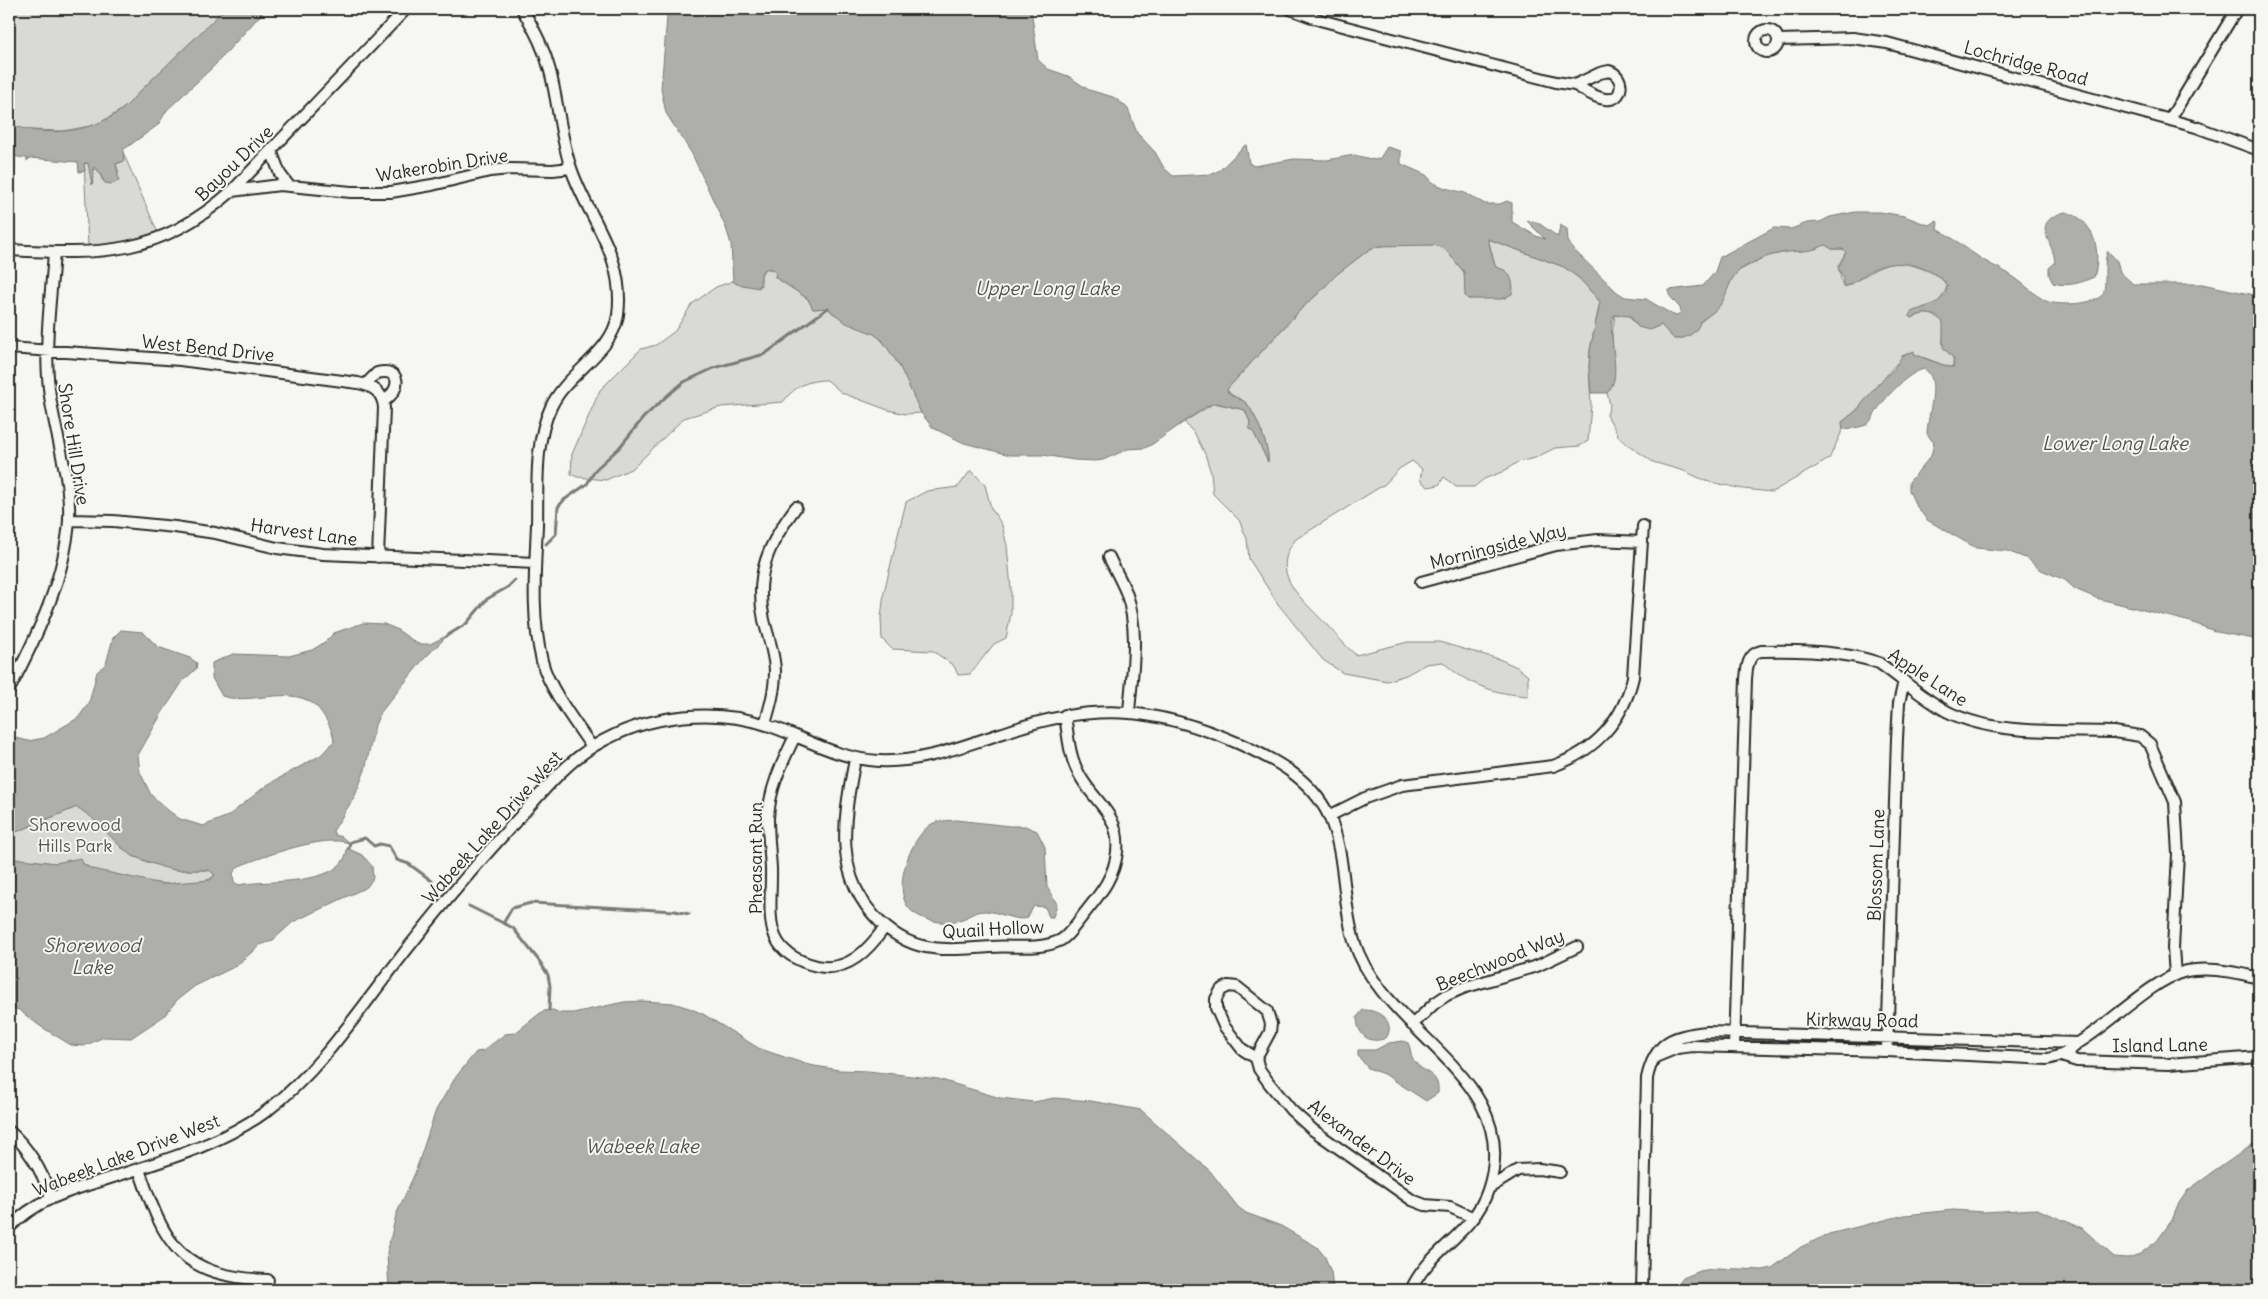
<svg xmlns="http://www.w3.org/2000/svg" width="2268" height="1299" font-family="Delius,sans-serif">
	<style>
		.green { fill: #d9d9d5; stroke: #828280 }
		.water { fill: #aeaeab; stroke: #7a7a78 }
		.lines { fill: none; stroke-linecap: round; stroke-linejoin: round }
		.stream { stroke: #7a7a78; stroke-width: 3 }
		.minor-casing { stroke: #2b2b2b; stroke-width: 14 }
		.minor { stroke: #f6f6f2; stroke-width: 10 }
		.labels { text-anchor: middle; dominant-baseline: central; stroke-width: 4; stroke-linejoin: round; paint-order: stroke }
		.street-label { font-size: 18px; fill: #2b2b2b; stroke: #f6f6f2 }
		.park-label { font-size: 18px; fill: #565656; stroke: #f6f6f2 }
		.water-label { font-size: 19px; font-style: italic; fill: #525251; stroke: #f6f6f2 }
	</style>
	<rect width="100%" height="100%" fill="#f6f6f2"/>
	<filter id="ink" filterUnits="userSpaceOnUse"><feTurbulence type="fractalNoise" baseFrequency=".02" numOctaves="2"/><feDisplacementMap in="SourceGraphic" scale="10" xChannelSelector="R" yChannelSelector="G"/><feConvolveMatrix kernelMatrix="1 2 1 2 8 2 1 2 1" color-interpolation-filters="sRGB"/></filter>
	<g filter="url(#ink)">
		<!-- green -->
		<path class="green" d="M9,9H225L136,95L130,104L110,117L95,125L63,131L30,130L9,125Z
			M122,150L158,233L105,246L88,247L84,163L90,164L92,184L94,167L98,170L103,181L119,172L116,164L124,161Z
			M1488,239L1564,267L1580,279L1600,302L1590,350L1589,368L1591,405L1588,441L1580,446L1555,448L1535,458L1518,462L1502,472L1484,479L1474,487H1456L1444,477L1439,485L1428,487L1420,480L1422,469L1412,461L1399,469L1385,484L1296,539C1268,573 1301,598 1324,622C1335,633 1344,645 1356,655L1408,642H1439L1499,659L1517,667L1528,676V696C1496,694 1467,685 1443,662L1426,664L1406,675L1387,681L1343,673L1323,660L1278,604L1249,559L1247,539L1239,520L1213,494L1211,473L1205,454L1195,434L1184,422L1214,403L1245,410L1250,422L1249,428L1253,431L1268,462C1270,449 1255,412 1246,403C1240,397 1231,398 1227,389L1302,308L1320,292L1336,274L1373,247L1399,244L1434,245L1445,249L1464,272L1468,299L1506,298L1513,288C1508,272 1506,275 1495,266Z
			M1825,244L1832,249H1843L1846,252L1838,266L1842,284L1846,287C1879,269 1886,254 1926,270C1934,273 1944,279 1947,287L1939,302L1922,308L1912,318C1924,312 1933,312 1943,322C1946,331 1939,344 1946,351C1949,353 1951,355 1953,357V367H1949L1914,354L1896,364L1856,411L1842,422L1843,429L1829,459L1772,492L1743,489L1706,481L1684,471L1653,462L1620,439L1607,415L1610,405L1607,393L1614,379L1612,336L1615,315H1628L1636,325L1651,329L1661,325L1674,339H1681L1718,307L1733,277L1740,270L1768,256Z
			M766,268L776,272L775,277L808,299L813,309L828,308L832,313C845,320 861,326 874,334C893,346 913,392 921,413L906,414L888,410L842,393L827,380C808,380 795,386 783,402L721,407L684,418L633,468L606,480L577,477L571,474L572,454L600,390L641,349L656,345L675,331L692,304L716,287L733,281L737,284L761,286V275Z
			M971,470L985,485L991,508L1002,525L1007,546L1011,588V613L1006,638L994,644L970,674L958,675L954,666L933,651L892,649L882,639L881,619L884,592L906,502L927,491L958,487Z
			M77,807L90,816L121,847L133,856L147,862L175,870H209L214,873V876C198,893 94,880 81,861L55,863L21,859L9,860V835Z"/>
		<!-- water -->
		<path class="water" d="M225,9H266L213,67L167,110L158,125L123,150L124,161L116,164L119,181L111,184L105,183L98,170L94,167L92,185L88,163H84L85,171L79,172L78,162L30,158L27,161V158L9,156V125C16,126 24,129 31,130C68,136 113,126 136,95Z
			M666,9H1031L1038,60L1048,69L1068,76L1089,90L1113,97L1123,104L1128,109L1137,133L1155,152L1164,168L1173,176L1212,174L1220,170L1246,144L1249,163L1254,166L1294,159L1327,160L1354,155L1375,160L1380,158L1387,147L1401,151V164L1426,175L1434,183L1445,188L1465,193L1485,204H1500L1507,201L1512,203V222L1536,236L1545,239L1527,221L1537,222L1558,237L1560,225L1567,229L1568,241L1573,249L1617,292L1625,297L1646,299L1673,315H1677L1681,312L1680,308L1669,295V290L1703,286L1715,272L1720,257L1774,228L1791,229L1807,223L1820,222L1830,217L1855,212H1880L1904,216L1928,225L1937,221L1938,223L1937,229C1955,238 1968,251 1985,261C1995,267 2006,271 2015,278C2024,284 2036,296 2046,301C2057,306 2094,305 2102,295C2108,289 2102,261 2108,251L2117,261L2120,272L2133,284H2202L2259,296V640L2217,632L2191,622L2096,598L2075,589L2065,580L2039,569L2028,559L2007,551L1976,548L1927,520L1915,504L1909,490V482L1931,456L1934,443L1927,434C1927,416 1942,378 1924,369C1906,374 1888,395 1877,410C1874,415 1872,421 1866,425C1859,428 1850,428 1843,429L1842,422L1856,411L1879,383L1894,369L1902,356L1914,351L1915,355L1949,367H1953C1957,356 1948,355 1943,347V322C1933,312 1924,312 1912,318L1909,316L1911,312C1925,306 1948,304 1947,284C1926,263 1892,256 1867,273C1860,277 1852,286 1843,286V277L1838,268L1846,252L1843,249H1832L1825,245C1812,252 1801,251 1787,252C1771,254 1753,261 1740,270C1729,278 1728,293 1721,304C1716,311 1707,317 1700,321C1699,333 1684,340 1674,339L1661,325L1649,330L1638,327L1630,316L1614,315C1605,336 1625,375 1607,393H1591L1589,368L1590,350L1600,302L1580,279L1564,267L1488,239L1495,266C1498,269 1502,268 1506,271C1512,276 1514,287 1512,294L1502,299H1468L1465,296L1464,272L1445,249L1434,245L1379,246L1370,249L1336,275L1320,292L1302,308L1228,388L1227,391C1233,398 1241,398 1247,404C1256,415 1270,448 1268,462L1253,431L1249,428L1250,422L1245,410L1216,403L1207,406L1151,445L1145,448L1128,449L1103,460L1095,461L1074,460L1043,455H1010L964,443L933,428L921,413L900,367L882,340L874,334L846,323L828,308L813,309L808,299L775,277L776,272L769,268L762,271L759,288L737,284L733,281L731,244L726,228L692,154L666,113L661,89L667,17Z
			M2065,212C2094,218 2102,252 2094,277C2080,283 2069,287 2053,283L2049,275V268L2055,263C2054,240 2028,223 2065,212Z
			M363,623L384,624L396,629L418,644H430L448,635L422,661L381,712L375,725L365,770L355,796L333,831L335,835L342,837L349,843C324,834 265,856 239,866L233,873L234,882L239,885C266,879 345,888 347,848L362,855L372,866L373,878L367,887L293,922L272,941L260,945L236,966L195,986L177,1000L164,1016L131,1038L104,1037L84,1046L71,1045L40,1026L19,1010L9,1007V860L21,859L55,863L81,858L83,864L92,869L162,884L210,880L215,875L209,870H175L162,867L133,856L121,847L90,816L77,807L9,835V736L28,741L44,738L78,718L89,703L97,672L106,664L113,638L121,630L143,632L158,647L190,658L197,663L196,669L183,681L162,713L138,755L140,772L151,795L169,811L180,819L203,826L228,816L267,785L321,755L334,741C333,731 329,725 324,716C301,678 254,707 222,696L212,678V663L233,654L289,656L312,650L325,642L334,633Z
			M956,820L1010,826H1025L1037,831L1045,847L1047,887L1057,904L1053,917H1049L1045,907L1034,906L1027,918L1023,919C1010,919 999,912 986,911C977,911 972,914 965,918C948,925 929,923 914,913C888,895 910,839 930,825C937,820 947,821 956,820Z
			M644,1001L673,1003L689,1008L703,1014L760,1049L809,1065L839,1070L868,1071L938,1079L1000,1098L1034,1102L1054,1098L1091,1101L1141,1110L1210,1171L1238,1207L1246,1213L1281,1226L1317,1247L1325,1257L1331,1272L1333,1290H389L387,1253L396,1215L415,1173L436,1110L455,1078L476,1052L483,1051L505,1034L515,1033L543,1011L553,1010L560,1013H573L624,1002Z
			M1363,1010C1378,1009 1397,1022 1386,1038C1369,1045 1357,1035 1357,1017Z
			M1403,1041L1408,1043C1411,1048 1410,1054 1413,1059C1422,1075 1440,1071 1438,1093L1426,1101L1386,1075L1368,1068L1358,1056V1050H1375L1389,1043Z
			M2259,1140V1290H1674L1683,1278L1700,1271L1717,1268L1763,1270L1772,1268L1801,1247L1829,1234L1905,1215L1953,1210L1984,1212L2037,1209L2082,1228L2114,1257L2128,1258L2140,1254L2157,1241L2172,1220L2179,1203L2188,1190Z"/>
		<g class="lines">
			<!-- stream -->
			<path class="stream" d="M546,544L556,534L558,507L564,500L587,484L596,469L619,448L644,417L668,395L684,382L714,368L765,354L828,308
				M448,635L466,624L487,599L508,587L515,580
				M349,848L350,842L365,838L374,846L380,844L389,846L397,860L409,864L432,881
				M469,906L513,928L540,962L548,975L550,986L549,1010
				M504,922L512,908L531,903L675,911L689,914"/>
			<!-- minor casing -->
			<g class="minor-casing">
				<path id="minor" d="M522,9C534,28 544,48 550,71C558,102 560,134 570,165C586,217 626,253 618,315C612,354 567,372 551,407C534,443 538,487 537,525C535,570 531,617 542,661C548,687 576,724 592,747
					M1290,9L1320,20L1556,82L1575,85
					M1756 41a11 11 0 1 1 22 0a11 11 0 1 1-22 0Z
					M1779,40L1853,38L1887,43L2196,127L2259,150
					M1609,71C1626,76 1624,102 1605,99C1595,98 1584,90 1575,85L1600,73Z
					M2170,119L2237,9
					M271,150L280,174L289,186
					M232,191L280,185L351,192H391L432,185L490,171L510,169L553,170L570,168
					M9,250C102,255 158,256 232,191L406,9
					M9,348L180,360L358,383C373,386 383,392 384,408L378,557
					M366,384L377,373C400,367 403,388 384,401
					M69,520L113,521L175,527L215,533L277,548L323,554L535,563
					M1109,557C1114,568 1121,580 1126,592C1140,630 1132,673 1129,712
					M1421,582L1556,545L1598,540L1642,542
					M9,690C35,640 61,587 68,531C74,486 56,440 50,396C43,348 51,300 54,252
					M765,724C770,707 775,690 775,672C775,655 768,637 764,620C754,574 769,543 796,507
					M795,736C782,763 769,789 768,819C768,836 770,852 771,868C772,913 759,952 817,966C848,973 869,949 885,927
					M855,759C844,818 832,875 880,922C894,935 913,946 933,948C952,951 971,948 990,947C1013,945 1039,951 1061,940C1069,935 1075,925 1081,918C1097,897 1114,880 1117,852C1121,814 1094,803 1079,774C1069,756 1068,735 1065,715
					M1329,816L1365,798L1402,785L1553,766C1595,751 1623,721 1633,677L1643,526
					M1412,1025L1435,1003L1447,995L1463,988L1537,966L1577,947
					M1734,1047L1746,679C1747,666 1748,654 1761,651C1798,650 1845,651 1879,663C1902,679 1924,699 1948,712C1997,736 2061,730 2114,732L2140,736L2150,744L2175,802L2178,854L2173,948L2175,975
					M1887,1051L1897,738L1899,703L1904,681
					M2061,1056L2077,1061L2168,1064L2259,1057
					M1655,1057L1677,1048L1692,1046L1887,1051L2048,1059C2060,1056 2069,1053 2078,1043C2109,1025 2151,981 2183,972C2206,966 2236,972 2259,978
					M1256,1058L1270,1032L1271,1024L1267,1011L1237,987L1229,986L1221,990L1216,999V1008L1224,1026L1242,1049L1256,1058L1259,1069L1269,1083L1291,1110L1313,1130L1412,1200L1425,1205L1450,1207L1474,1218
					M9,1131C30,1149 42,1171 51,1197
					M139,1169C165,1246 180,1276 268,1280
					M1489,1188L1518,1170L1539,1169L1560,1172
					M9,1228C39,1197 73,1190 113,1177C166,1160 222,1144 268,1110C319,1071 355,1016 394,966C433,915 474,867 517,820C541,794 564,764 594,746C648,713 719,706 778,729C812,742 841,759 879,761C922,763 962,746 1003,733C1091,702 1154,706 1240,744C1275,760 1311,778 1329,816C1346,854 1342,901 1354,941C1382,1034 1526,1077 1488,1190C1473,1235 1429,1249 1411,1290
					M1642,1290L1647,1078C1655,1042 1673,1035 1707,1032L2078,1043"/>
			</g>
			<!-- minor -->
			<use href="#minor" class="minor"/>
		</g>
	</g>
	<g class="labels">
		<!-- street labels -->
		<g class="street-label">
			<text transform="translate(2026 63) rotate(15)">Lochridge Road</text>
			<text transform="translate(234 163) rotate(-44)">Bayou Drive</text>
			<text transform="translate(442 165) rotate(-9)">Wakerobin Drive</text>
			<text transform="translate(208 348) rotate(6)">West Bend Drive</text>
			<text transform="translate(74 444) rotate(81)">Shore Hill Drive</text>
			<text transform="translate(304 532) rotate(8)">Harvest Lane</text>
			<text transform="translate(1498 546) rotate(-14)">Morningside Way</text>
			<text transform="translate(1928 677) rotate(33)">Apple Lane</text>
			<text transform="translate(492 827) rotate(-48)">Wabeek Lake Drive West</text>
			<text transform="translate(755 858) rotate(-90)">Pheasant Run</text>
			<text transform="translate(1876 865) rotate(-88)">Blossom Lane</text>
			<text transform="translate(993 929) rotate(-3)">Quail Hollow</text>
			<text transform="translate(1500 960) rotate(-22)">Beechwood Way</text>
			<text transform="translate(1862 1020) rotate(1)">Kirkway Road</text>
			<text transform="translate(2160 1045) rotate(-1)">Island Lane</text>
			<text transform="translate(1362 1142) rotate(37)">Alexander Drive</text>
			<text transform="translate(126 1155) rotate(-21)">Wabeek Lake Drive West</text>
		</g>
		<!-- park labels -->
		<g class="park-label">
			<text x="75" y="824">Shorewood<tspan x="75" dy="21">Hills Park</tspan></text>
		</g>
		<!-- water labels -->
		<g class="water-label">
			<text x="1047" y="288">Upper Long Lake</text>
			<text x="2115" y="443">Lower Long Lake</text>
			<text x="92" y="945">Shorewood<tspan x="92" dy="22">Lake</tspan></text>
			<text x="642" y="1146">Wabeek Lake</text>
		</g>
	</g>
	<!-- margin -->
	<rect width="2268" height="1299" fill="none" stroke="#f6f6f2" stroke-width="30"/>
	<rect x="15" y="15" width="2238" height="1269" fill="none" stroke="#2b2b2b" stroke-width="2" filter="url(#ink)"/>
</svg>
